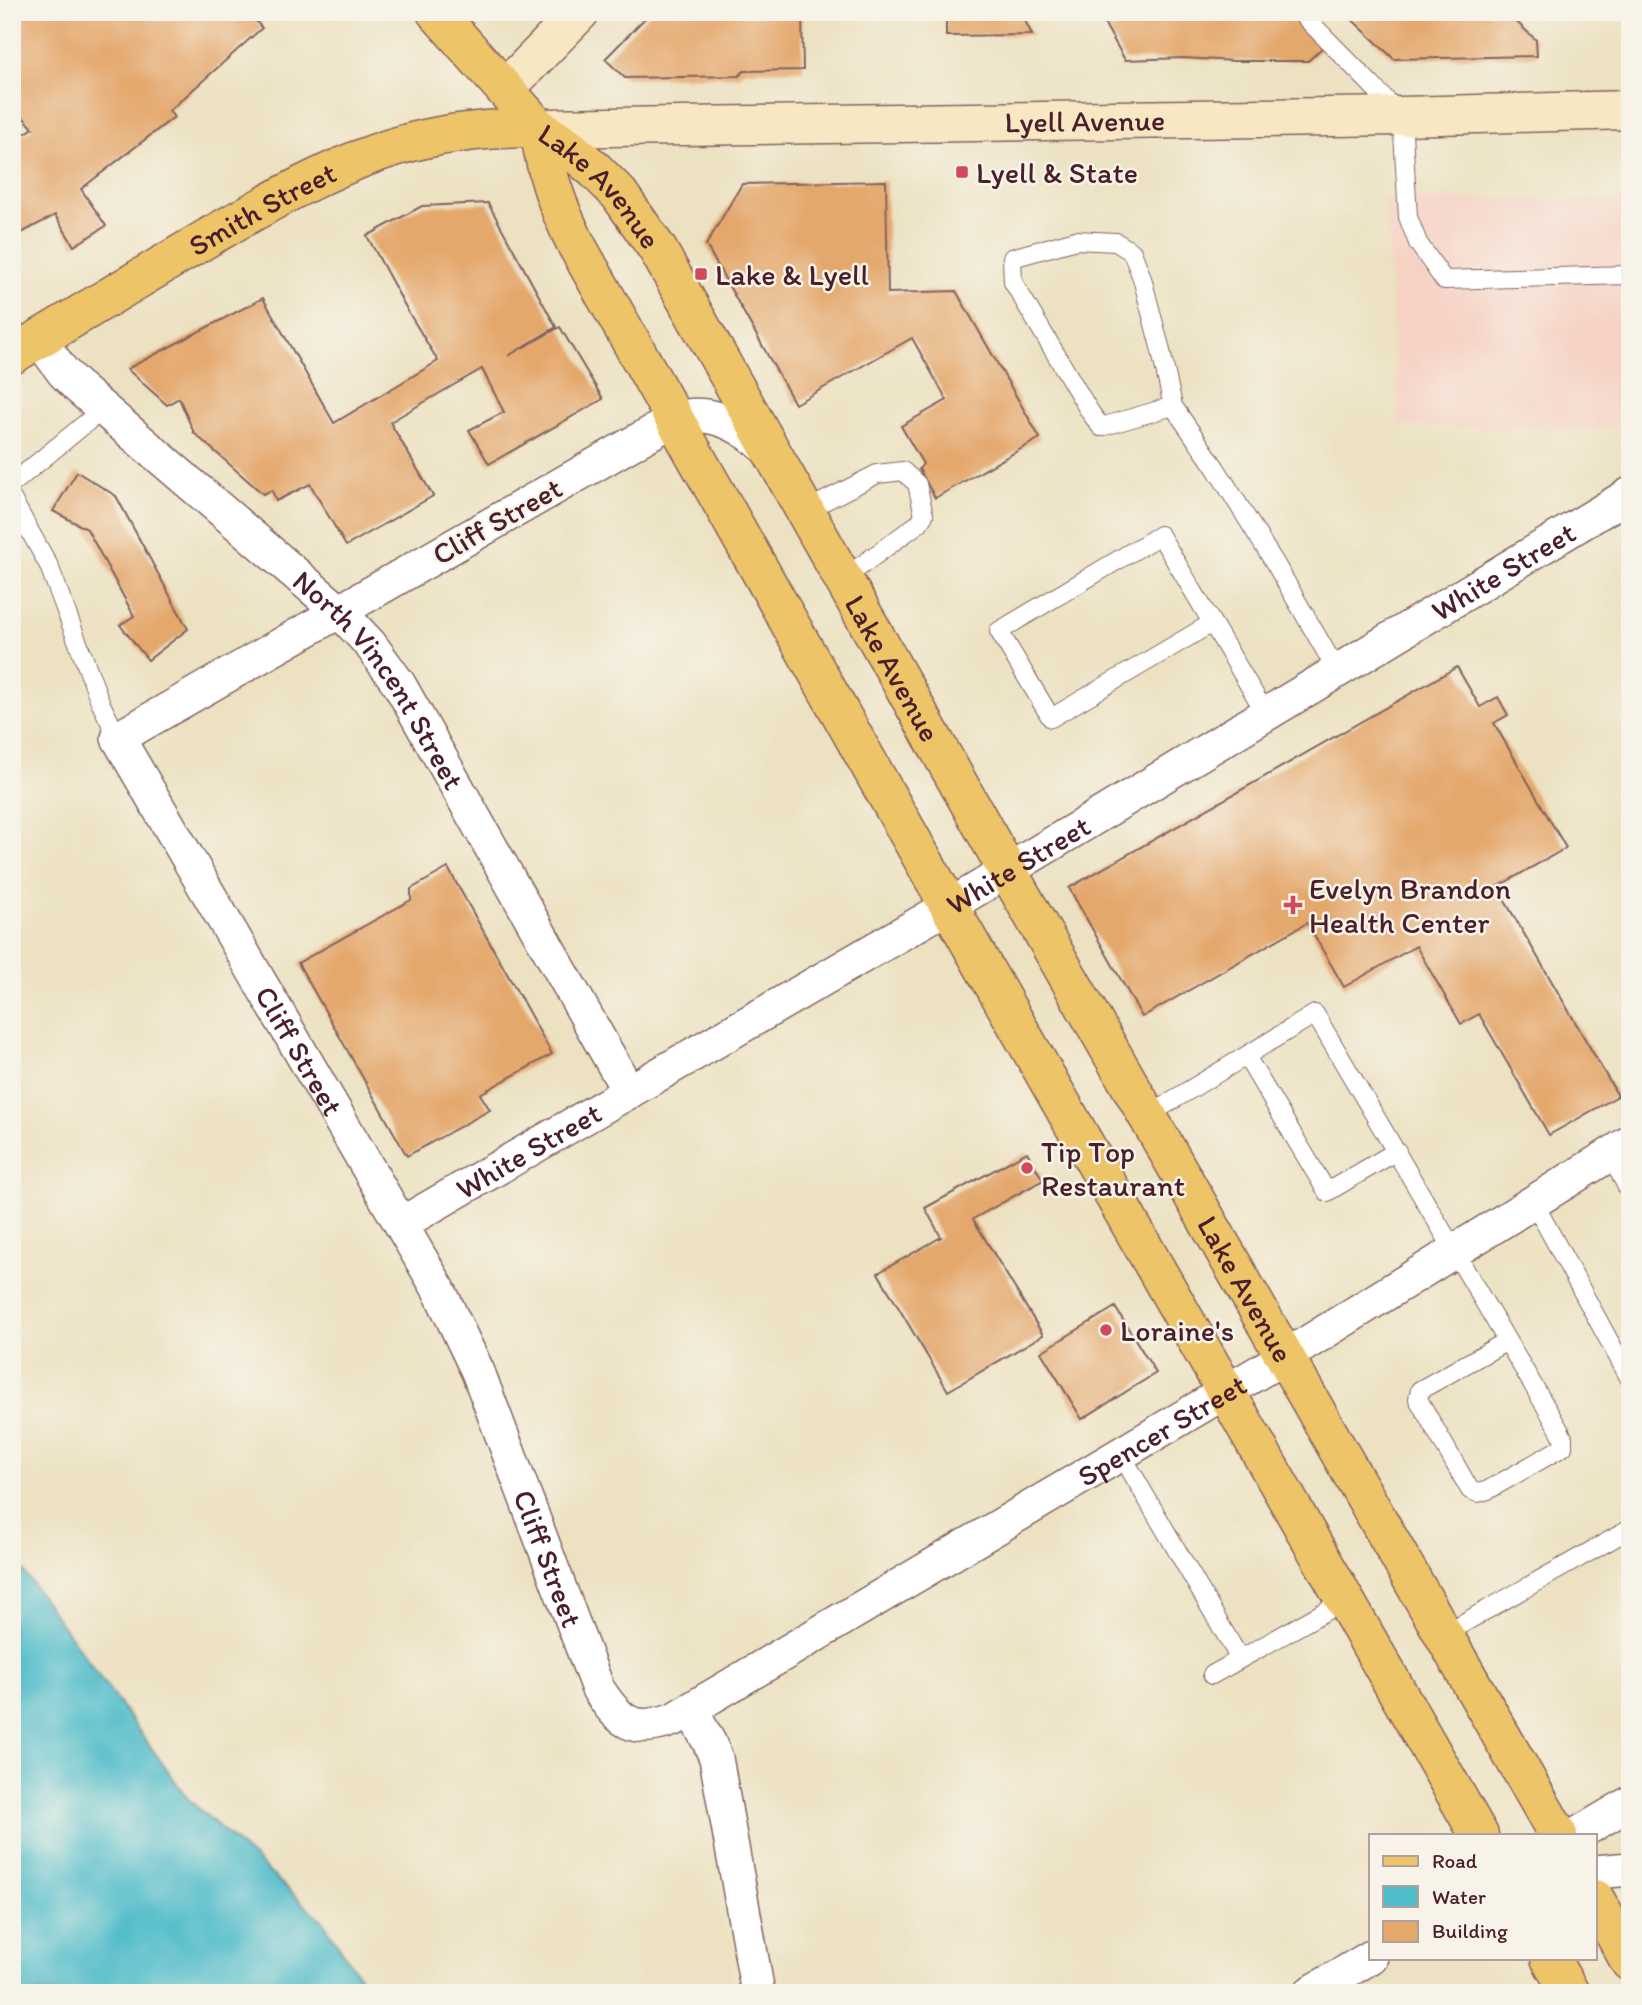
<svg xmlns="http://www.w3.org/2000/svg" width="1642" height="2005" font-family="Itim,sans-serif">
	<style>
		.built { fill: #f6d2c5 }
		.water { fill: #4fbcca; stroke: #4c6e7a; stroke-width: 2 }
		.building { fill: #e4a86d }
		.lines { fill: none; stroke-linecap: round; stroke-linejoin: round }
		.lane-casing { stroke: #836360; stroke-width: 20 }
		.street-casing { stroke: #836360; stroke-width: 36 }
		.secondary-casing { stroke: #836360; stroke-width: 41 }
		.primary-casing { stroke: #836360; stroke-width: 41 }
		.lane { stroke: #fff; stroke-width: 18 }
		.street { stroke: #fff; stroke-width: 33 }
		.secondary { stroke: #f8e7c3; stroke-width: 38 }
		.primary { stroke: #eec469; stroke-width: 38 }
		.poi-dot { fill: #d1495b; stroke: #f7f3e8; stroke-width: 2.5 }
		.labels { text-anchor: middle; dominant-baseline: central; stroke-width: 5; stroke-linejoin: round; paint-order: stroke }
		.street-label { font-size: 30px; fill: #4a1f2b; stroke: #f7f3e8 }
		.poi-label { font-size: 30px; fill: #4a1f2b; stroke: #f7f3e8; text-anchor: start }
	</style>
	<rect width="100%" height="100%" fill="#f7f3e8"/>
	<filter id="ink" filterUnits="userSpaceOnUse"><feTurbulence type="fractalNoise" baseFrequency=".0143" numOctaves="2"/><feDisplacementMap in="SourceGraphic" scale="14" xChannelSelector="R" yChannelSelector="G"/><feConvolveMatrix kernelMatrix="1 2 1 2 8 2 1 2 1" color-interpolation-filters="sRGB"/></filter>
	<filter id="wash" filterUnits="userSpaceOnUse"><feTurbulence type="fractalNoise" baseFrequency=".00686" numOctaves="4" result="noise"/><feDisplacementMap in="SourceGraphic" scale="28" xChannelSelector="R" yChannelSelector="G"/><feGaussianBlur stdDeviation="1.57" result="paint"/><feColorMatrix in="noise" values="0 0 0 0 0 0 0 0 0 0 0 0 0 0 0 0 0 1.4 0 .05"/><feComposite in="paint" operator="in"/></filter>
	<g filter="url(#wash)">
		<rect width="100%" height="100%" fill="#ece1c1"/>
		<!-- built -->
		<path class="built" d="M1386,198L1630,200V415L1603,430L1399,426Z"/>
		<!-- water -->
		<path class="water" d="M12,1556L189,1800L322,1920L370,1993H12Z"/>
		<g id="blocks">
			<!-- building -->
			<path class="building" d="M12,12H248L262,28L169,111L174,117L81,189L106,226L74,246L55,215L12,238V133H26L33,128L12,105Z
				M651,12H797L802,17L803,70L744,71L739,76L625,78L605,59Z
				M946,12H1021L1032,35L946,36Z
				M1098,12H1293L1323,47L1308,61H1234L1184,58L1125,60Z
				M1344,12H1506L1536,40L1537,56L1394,59Z
				M886,181L888,293L956,291L1040,438L935,498L919,469L923,464L901,426L947,400L912,338L795,404L706,245L742,184Z
				M488,203L556,327L508,356L560,327L603,399L489,464L469,430L504,412L482,369L452,386L390,422L433,496L346,546L310,484L276,501L272,490L263,494L194,433L179,398L167,405L127,369L263,298L334,423L438,361L409,313L367,236L422,206Z
				M77,472L116,496L188,629L148,660L120,625L134,616L87,529L53,511Z
				M1457,667L1480,707L1498,697L1508,715L1494,723L1566,848L1497,887L1618,1096L1549,1135L1479,1014L1461,1024L1416,946L1344,987L1307,923L1142,1017L1069,888Z
				M448,868L552,1054L480,1094L490,1110L407,1156L298,963L411,900V889Z
				M1027,1152L1043,1180L973,1219L1043,1335L948,1391L878,1273L941,1237L925,1208Z
				M1115,1307L1156,1373L1082,1419L1041,1352Z"/>
		</g>
	</g>
	<g filter="url(#ink)">
		<use href="#blocks" fill-opacity="0" stroke="#836360" stroke-width="2"/>
		<g class="lines">
			<!-- lane casing -->
			<g class="lane-casing">
				<path id="lane" d="M1300,12L1402,116L1408,217L1418,243L1444,280L1630,275
					M1173,406L1101,427L1090,412L1013,282L1012,258L1076,240L1116,242L1132,252L1142,278L1160,347L1173,406L1215,467L1276,565L1337,671
					M12,484L103,409
					M12,499L49,566L101,704L118,738
					M805,511L877,474L903,471L917,484L924,515L919,523L843,579
					M1212,623L1051,718L999,631L1160,535L1266,714
					M1246,1056L1327,1192L1397,1151
					M1148,1115L1315,1014C1398,1153 1479,1292 1560,1431L1563,1438V1447L1488,1490L1478,1493L1470,1490L1418,1399L1420,1390L1507,1341
					M1610,1154L1630,1193
					M1533,1201L1630,1379
					M1121,1454L1240,1659
					M1444,1634L1630,1529
					M1212,1675L1345,1600"/>
			</g>
			<!-- street casing -->
			<g class="street-casing">
				<g id="street">
					<path id="s1" d="M39,339L63,372L80,389L339,611L370,644L399,684L629,1092"/>
					<path id="s2" d="M769,451C745,427 710,407 675,419L118,738L439,1290L478,1372L598,1689C620,1723 634,1734 674,1719L1286,1356L1630,1142"/>
					<path id="s3" d="M401,1224L949,906L1630,494"/>
					<path d="M691,1710L709,1742L716,1758L758,1993"/>
					<path d="M1576,1835L1630,1803"/>
					<path d="M1595,1872L1630,1869"/>
					<path d="M1310,1993L1371,1957"/>
				</g>
			</g>
			<!-- secondary casing -->
			<g class="secondary-casing">
				<g id="secondary">
					<path d="M505,89L580,12"/>
					<path id="s4" d="M539,128L1402,116L1630,110"/>
				</g>
			</g>
			<!-- primary casing -->
			<g class="primary-casing">
				<g id="primary">
					<path id="s5" d="M436,12L539,128L569,148L595,170L619,194L658,250L1007,870L1558,1835"/>
					<path d="M539,128C546,174 556,204 577,246L975,952L1479,1835"/>
					<path id="s6" d="M12,355C78,316 143,276 209,237C270,202 334,164 401,145C446,132 493,128 539,128"/>
					<path d="M1595,1899L1630,1962"/>
					<path d="M1550,1958L1570,1993"/>
				</g>
			</g>
			<!-- lane -->
			<use href="#lane" class="lane"/>
			<!-- street -->
			<use href="#street" class="street"/>
			<!-- secondary -->
			<use href="#secondary" class="secondary"/>
			<!-- primary -->
			<use href="#primary" class="primary"/>
		</g>
	</g>
	<!-- markers -->
	<g class="poi-dot">
		<rect x="955" y="165" width="14" height="14" rx="3.5"/>
		<rect x="694" y="267" width="14" height="14" rx="3.5"/>
		<path d="M1289.5 894.5h7v7h7v7h-7v7h-7v-7h-7v-7h7z"/>
		<circle cx="1027" cy="1168" r="7"/>
		<circle cx="1106" cy="1330" r="7"/>
	</g>
	<g class="labels">
		<!-- street labels -->
		<g class="street-label">
			<text stroke="none"><textPath href="#s4" startOffset="546">Lyell Avenue</textPath></text>
			<text stroke="none"><textPath href="#s5" startOffset="240">Lake Avenue</textPath></text>
			<text stroke="none"><textPath href="#s6" startOffset="290">Smith Street</textPath></text>
			<text transform="translate(497 521) rotate(-30)">Cliff Street</text>
			<text stroke="none"><textPath href="#s3" startOffset="1281">White Street</textPath></text>
			<text stroke="none"><textPath href="#s5" startOffset="807">Lake Avenue</textPath></text>
			<text stroke="none"><textPath href="#s1" startOffset="485">North Vincent Street</textPath></text>
			<text stroke="none"><textPath href="#s3" startOffset="714">White Street</textPath></text>
			<text stroke="none"><textPath href="#s2" startOffset="1108">Cliff Street</textPath></text>
			<text stroke="none"><textPath href="#s3" startOffset="147">White Street</textPath></text>
			<text stroke="none"><textPath href="#s5" startOffset="1521">Lake Avenue</textPath></text>
			<text stroke="none"><textPath href="#s2" startOffset="2474">Spencer Street</textPath></text>
			<text stroke="none"><textPath href="#s2" startOffset="1675">Cliff Street</textPath></text>
		</g>
		<!-- poi labels -->
		<g class="poi-label">
			<text x="976" y="172">Lyell &amp; State</text>
			<text x="715" y="274">Lake &amp; Lyell</text>
			<text x="1309" y="888">Evelyn Brandon<tspan x="1309" dy="34">Health Center</tspan></text>
			<text x="1041" y="1151">Tip Top<tspan x="1041" dy="34">Restaurant</tspan></text>
			<text x="1120" y="1330">Loraine's</text>
		</g>
	</g>
	<!-- margin -->
	<rect width="1642" height="2005" fill="none" stroke="#f7f3e8" stroke-width="42"/>
	<!-- legend -->
	<rect x="1369" y="1834" width="228" height="126" fill="#f7f3e8" stroke="#b29e9c" stroke-width="2"/>
	<rect x="1383" y="1856" width="35" height="10" fill="#eec469" stroke="#b29e9c" stroke-width="2"/>
	<text x="1432" y="1868" font-size="21" fill="#4a1f2b">Road</text>
	<rect x="1383" y="1886" width="35" height="21" fill="#4fbcca" stroke="#b29e9c" stroke-width="2"/>
	<text x="1432" y="1904" font-size="21" fill="#4a1f2b">Water</text>
	<rect x="1383" y="1921" width="35" height="21" fill="#e4a86d" stroke="#b29e9c" stroke-width="2"/>
	<text x="1432" y="1938" font-size="21" fill="#4a1f2b">Building</text>
</svg>
